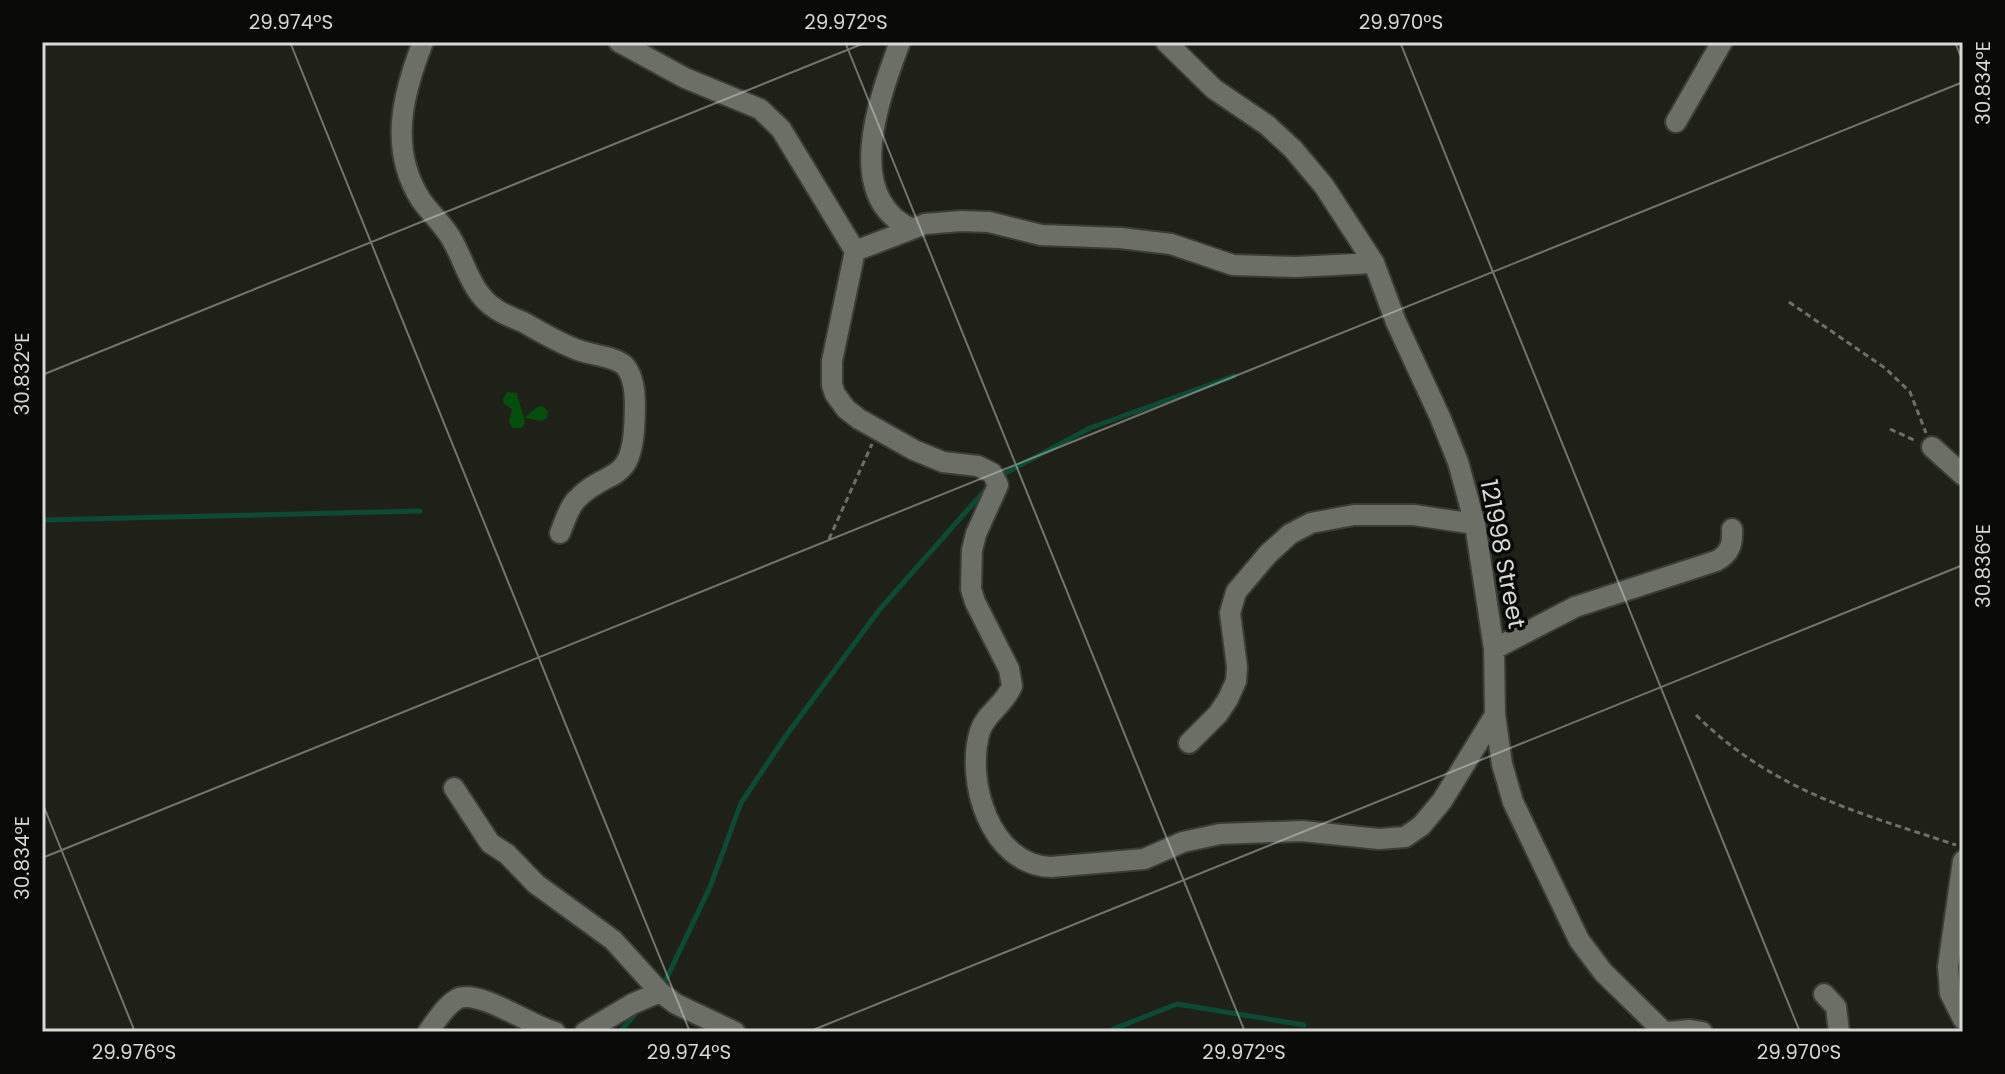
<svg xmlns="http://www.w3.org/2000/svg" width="2005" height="1074" font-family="Poppins,sans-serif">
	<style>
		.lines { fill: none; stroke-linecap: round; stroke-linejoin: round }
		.stream { stroke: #0d4a35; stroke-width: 5 }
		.building { fill: #054d0c }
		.minor-casing { stroke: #3a3c37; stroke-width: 24 }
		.path { stroke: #6d6f68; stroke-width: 3; stroke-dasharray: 6 4; stroke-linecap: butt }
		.minor { stroke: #6c6f66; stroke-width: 20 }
		.ticks { fill: none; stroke: #d7d9d4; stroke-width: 2; stroke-opacity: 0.45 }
		.labels { text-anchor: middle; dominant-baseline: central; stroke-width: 7; stroke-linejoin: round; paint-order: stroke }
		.street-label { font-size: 24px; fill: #d7d9d4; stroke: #090a07 }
		.neatline { fill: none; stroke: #d7d9d4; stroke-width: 3 }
		.ticks-label { font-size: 20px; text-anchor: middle; fill: #d7d9d4 }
	</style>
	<rect width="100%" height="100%" fill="#1f2119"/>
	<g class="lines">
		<!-- stream -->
		<path class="stream" d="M1000,476L1090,428L1234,376
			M42,520L420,511
			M662,988L710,887L741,803L785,737L880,609L987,488
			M620,1032L637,1012
			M1106,1032L1177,1004L1304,1025"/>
	</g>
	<!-- building -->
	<path class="building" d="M516,391L524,418L537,407L542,406L548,411L547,418L541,421L524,418L525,422L522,428H512L509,422L512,409L504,404L503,399L507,392L516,393Z"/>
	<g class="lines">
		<!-- minor casing -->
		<g class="minor-casing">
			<path id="minor" d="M423,42C403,93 388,149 421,200C430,213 443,224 451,238C465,261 471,294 496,309C504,315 514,318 523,322C541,332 559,343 578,350C591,355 613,356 624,365C638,379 635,412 634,430C630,486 606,468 576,500C568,509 565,521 560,533
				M619,42L685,78L760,109L781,129L855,251L832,361V385L835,394L846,409L859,419L914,450L943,462L978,466L992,473L998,485L976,534L972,550L971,589L975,602L1009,669L1012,686C1005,704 986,713 980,731C965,781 990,865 1051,867L1144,859L1183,842L1220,834L1302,831L1379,839L1405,837L1421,826L1442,801L1495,715
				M900,42C880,96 841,197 912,229
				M1166,42L1214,89L1267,125L1293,149L1324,186L1374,263L1396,322L1440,417L1458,462L1475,524L1494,649L1495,715L1502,764L1513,802L1579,940L1603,972L1664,1032
				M1676,122L1722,42
				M855,251L925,224L961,221L989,222L1041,235L1120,238L1171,244L1233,265L1296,267L1374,263
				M1932,447L1963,475
				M1494,649L1575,607L1716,561C1730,554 1733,544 1732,529
				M1189,743L1218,714L1228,699L1236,681L1237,667L1230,613L1236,592L1268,554L1290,534L1311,523L1354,515H1414L1475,524
				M454,788L490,843L507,854L536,884L613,940L660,992L676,1004L735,1032
				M1963,861L1948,967L1950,993L1963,1019
				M1824,994L1836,1007L1839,1032
				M428,1032C436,1021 445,1006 457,999C478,988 531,1026 555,1032
				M585,1032L632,1004L660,992
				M1668,1032L1690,1030L1702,1032"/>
		</g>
		<!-- path -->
		<path class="path" d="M1789,302L1885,368L1910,392L1926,433
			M1890,429L1916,441
			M829,539L872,444
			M1696,715C1773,791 1857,812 1956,845"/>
		<!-- minor -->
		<use href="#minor" class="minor"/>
	</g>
	<!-- ticks -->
	<path class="ticks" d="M290,42L690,1032M845,42L1245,1032M1400,42L1800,1032M1955,42L1963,62M42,375L867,42M42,802L135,1032M42,858L1963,82M808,1032L1963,565"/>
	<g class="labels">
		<!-- street labels -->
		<g class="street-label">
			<text transform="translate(1503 554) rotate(79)">121998 Street</text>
		</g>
	</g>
	<!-- border -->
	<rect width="2005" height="1074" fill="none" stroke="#090a07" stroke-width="88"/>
	<rect x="44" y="44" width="1917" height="986" class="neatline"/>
	<g class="ticks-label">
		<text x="291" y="29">29.974°S</text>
		<text x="846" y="29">29.972°S</text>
		<text x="1401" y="29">29.970°S</text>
		<text transform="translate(1983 83) rotate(-90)" y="7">30.834°E</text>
		<text transform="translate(22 374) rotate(-90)" y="7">30.832°E</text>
		<text transform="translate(1983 566) rotate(-90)" y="7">30.836°E</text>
		<text transform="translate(22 858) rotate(-90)" y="7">30.834°E</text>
		<text x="134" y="1059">29.976°S</text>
		<text x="689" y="1059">29.974°S</text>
		<text x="1244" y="1059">29.972°S</text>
		<text x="1799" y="1059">29.970°S</text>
	</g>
</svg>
